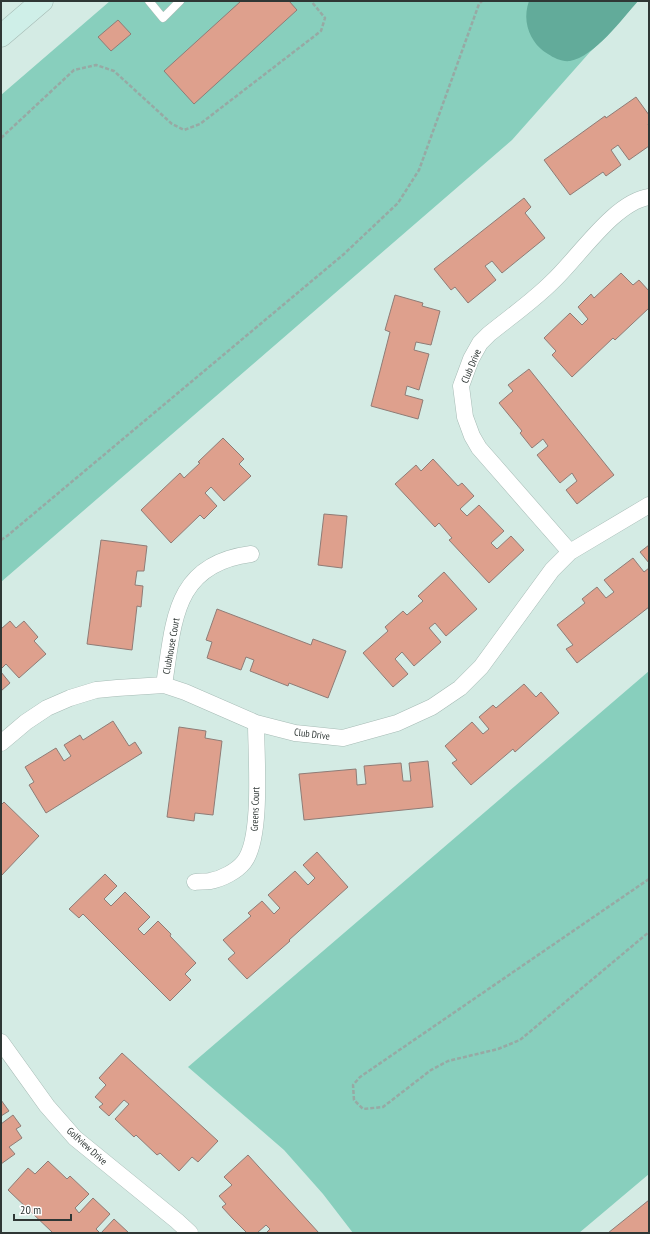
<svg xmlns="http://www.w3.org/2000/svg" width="650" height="1234" font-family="'PT Sans Narrow',sans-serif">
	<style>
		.green { fill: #88cfbd }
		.water { fill: #62ab9a }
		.building { fill: #dea08d; stroke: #8f7c76 }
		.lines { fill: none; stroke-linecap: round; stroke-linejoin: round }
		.lane-casing { stroke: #a6bbb5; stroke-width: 9 }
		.street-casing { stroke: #a6bbb5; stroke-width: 17 }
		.secondary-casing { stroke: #a6bbb5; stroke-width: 23 }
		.path { stroke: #97a9a4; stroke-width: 2.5; stroke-dasharray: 4 2; stroke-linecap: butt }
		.lane { stroke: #fff; stroke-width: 8 }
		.street { stroke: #fff; stroke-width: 16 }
		.secondary { stroke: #cfefe8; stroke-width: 22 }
		.labels { text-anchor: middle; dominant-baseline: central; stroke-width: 3.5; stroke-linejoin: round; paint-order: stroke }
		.street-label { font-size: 10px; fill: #2f3735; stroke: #fff }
	</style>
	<rect width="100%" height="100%" fill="#d4ebe4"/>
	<!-- green -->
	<path class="green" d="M110,1H638L606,37L590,52L512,140L1,582V95Z
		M649,671V1174L579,1233H353L323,1194L284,1150L188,1067Z"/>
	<!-- water -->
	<path class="water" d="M529,1H638C623,18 594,57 570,61C562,62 554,58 548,54C543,51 537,46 534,41C526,29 524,15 529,1Z"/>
	<!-- building -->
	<path class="building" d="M241,1H289L297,10L194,104L164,71Z
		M118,20L131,34L111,51L98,37Z
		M636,97L649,115V123L648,124L649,126V146L629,160L618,145L611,150L621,165L606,176L603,172L570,195L544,160L605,116L606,118Z
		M524,198L531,207L525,213L545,238L502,273L492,261L485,266L496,280L468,303L455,287L451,290L434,269Z
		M621,273L633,285L639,280L649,291V308L615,340L613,338L572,377L552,355L556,351L544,338L570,313L582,325L588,319L578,307L591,294L594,298Z
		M395,295L423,303L422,306L440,311L431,345L416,342L414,350L429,354L419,390L407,386L405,395L423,400L418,419L371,406L390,332L385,330Z
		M529,369L614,475L577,504L566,490L577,481L572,473L560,483L537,455L548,446L543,439L532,448L520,433L522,431L499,403L513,391L508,385Z
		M223,438L244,459L239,464L251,476L224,501L211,487L205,493L217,506L204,519L200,515L171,543L141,510L180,473L184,478L200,463L198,462Z
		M433,459L458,486L462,483L474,496L460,509L467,516L479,505L504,531L491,543L497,549L511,536L524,550L489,583L449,540L452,538L439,523L435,527L395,484L416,465L421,471Z
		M324,514L347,516L342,568L318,565Z
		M101,540L147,546L144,571H137L135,585L143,586L141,607L137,606L132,650L87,644Z
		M649,545V563L640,552Z
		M633,558L644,572L649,568V607L577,663L566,649L573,645L557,625L585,603L582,599L597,587L606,598L614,592L604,580Z
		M444,572L477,609L446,636L435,623L429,628L441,642L414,666L402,652L395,659L408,674L393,687L363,653L388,631L385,627L403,611L407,615L423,601L418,596Z
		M217,609L311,645L313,639L346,651L328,698L289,683L288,686L250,671L254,660L246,657L241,670L207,658L212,642L206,640Z
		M10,621L16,628L24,621L38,637L34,641L46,654L19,678L6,664L1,669V629Z
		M1,672L10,683L1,691Z
		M524,684L536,697L541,692L559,713L515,752L513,749L471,785L452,763L457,760L445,746L472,722L483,734L489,729L479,717L493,705L496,708Z
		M113,721L129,746L135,742L142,753L46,813L29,785L34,782L25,767L56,748L64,761L71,756L64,745L80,735L83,740Z
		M179,727L206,731L205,738L222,741L213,815L195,813L194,821L167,817Z
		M428,761L433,807L304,820L299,774L356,769L357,785L366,784L364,766L401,763L403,781H411L409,763Z
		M4,802L39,836L1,876V805Z
		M317,852L348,887L289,940L290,941L247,979L228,959L235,953L223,940L251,916L248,913L262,901L274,914L280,908L268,895L295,871L308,885L315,878L303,865Z
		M105,874L117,886L104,899L111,906L125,892L150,917L138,929L144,935L158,921L171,934L170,936L196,963L185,974L191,980L170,1001L83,914L79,918L69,909Z
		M122,1053L218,1141L198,1162L192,1157L179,1171L160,1153L157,1155L136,1135L134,1137L115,1119L129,1104L124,1100L109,1116L99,1107L103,1104L95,1097L106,1085L99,1078Z
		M1,1100L9,1111L1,1116Z
		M13,1115L21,1126L16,1129L22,1138L9,1147L15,1154L1,1164V1124Z
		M248,1155L319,1233H266L270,1229L266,1225L257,1233H247L233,1219L222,1207L226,1204L219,1196L232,1185L224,1177Z
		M48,1161L67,1179L70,1176L89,1194L75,1208L79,1213L93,1198L110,1214L96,1229L100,1233H53L8,1190L28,1168L35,1174Z
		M649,1200V1233H608Z
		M114,1219L129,1233H101Z"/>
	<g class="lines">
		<!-- lane casing -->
		<g class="lane-casing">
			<path id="lane" d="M149,1L163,18L180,1"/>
		</g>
		<!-- street casing -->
		<g class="street-casing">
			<path id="street" d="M570,552L479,448L472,436L465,417L461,386L471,359L480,343L489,334C510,317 533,301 552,282C578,258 614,202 649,197
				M164,685C174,622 173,564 251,554
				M1,743L26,722L47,708L70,698L96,690L117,688L164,685L185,692L256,723L295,733L343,738L397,723L432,707L460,688L481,667L552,570L570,552L649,505
				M195,882C200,881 205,882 210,881C222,879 237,871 244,862C263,838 256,755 256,723
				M1,1042L47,1106L75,1138L177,1221L190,1233"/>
		</g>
		<!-- secondary casing -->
		<g class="secondary-casing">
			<path id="secondary" d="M1,36L42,1"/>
		</g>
		<!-- path -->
		<path class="path" d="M1,138L74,70L96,65L114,71L172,124L184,130L200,124L321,31L325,18L311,1
			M1,540L7,536L344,254L398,203L419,170L479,4L482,1
			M649,879L360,1077L353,1085L354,1100L363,1109L383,1107L431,1070L448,1061L498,1049L520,1040L649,932"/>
		<!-- lane -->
		<use href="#lane" class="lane"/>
		<!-- street -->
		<use href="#street" class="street"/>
		<!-- secondary -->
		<use href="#secondary" class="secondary"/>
	</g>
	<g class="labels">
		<!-- street labels -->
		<g class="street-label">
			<text transform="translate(471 366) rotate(-67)">Club Drive</text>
			<text transform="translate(171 646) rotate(-80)">Clubhouse Court</text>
			<text transform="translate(312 734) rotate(7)">Club Drive</text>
			<text transform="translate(255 809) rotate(-88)">Greens Court</text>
			<text transform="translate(87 1146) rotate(42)">Golfview Drive</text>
		</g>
	</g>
	<!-- border -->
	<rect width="650" height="1234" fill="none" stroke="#2f3735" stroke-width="4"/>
	<!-- scale -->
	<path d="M14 1214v6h57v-6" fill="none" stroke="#2f3735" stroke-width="2"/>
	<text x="20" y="1214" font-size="12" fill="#2f3735" stroke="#ffffff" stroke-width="3" paint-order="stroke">20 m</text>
</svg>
